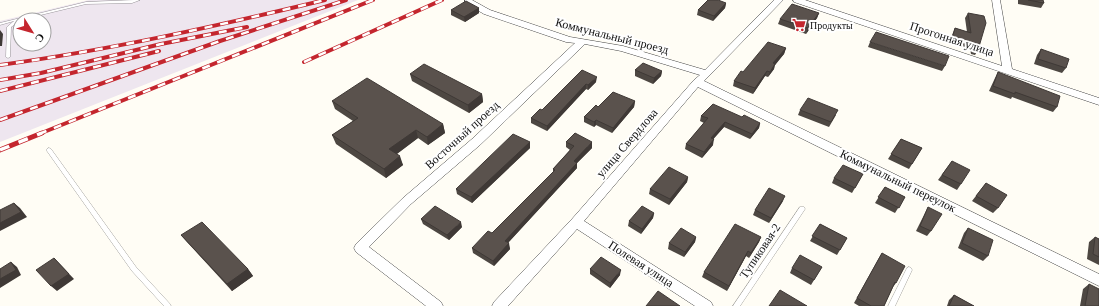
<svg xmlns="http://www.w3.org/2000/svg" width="1099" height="306" font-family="'Times New Roman',serif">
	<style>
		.industrial { fill: #eee6ef; fill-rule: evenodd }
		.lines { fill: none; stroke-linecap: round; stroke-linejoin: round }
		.service-casing { stroke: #444; stroke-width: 0.5 }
		.minor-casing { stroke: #444; stroke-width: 1 }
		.service { fill: #fff; fill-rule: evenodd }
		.minor { fill: #fff; fill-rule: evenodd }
		.rail-far1-casing { stroke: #c4262e; stroke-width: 4 }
		.rail-casing { stroke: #c4262e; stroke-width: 5 }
		.rail-far1 { stroke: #fff; stroke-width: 2.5; stroke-dasharray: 8; stroke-linecap: butt }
		.rail { stroke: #fff; stroke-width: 3.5; stroke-dasharray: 10; stroke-linecap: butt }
		.wall { fill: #4d4742 }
		.shaded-wall { fill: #3f3936 }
		.building { fill: #5a524d; stroke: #3f3936 }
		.labels { text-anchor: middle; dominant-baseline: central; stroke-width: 4; stroke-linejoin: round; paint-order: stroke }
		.far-poi-label { font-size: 10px; fill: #111; stroke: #fff; text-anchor: start }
		.street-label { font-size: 12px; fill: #111; stroke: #fff }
	</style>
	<rect width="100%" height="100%" fill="#fffdf5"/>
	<!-- industrial -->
	<path class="industrial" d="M89,0H358L0,142V21ZM20,20H44V44H20Z"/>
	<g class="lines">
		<!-- service casing -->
		<g class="service-casing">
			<path id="service" d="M134,0H140L132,3L86,4L20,20V21L11,27L10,57L8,58L6,57L7,27L14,21L0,25V23L86,2Z
				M49,148L51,149L136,267L170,304L171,306H164L132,271L47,151L46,150L47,149Z
				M800,207H804L805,209L740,306H733Z
				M909,267L911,268L912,270L895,306H888L907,268Z"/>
		</g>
		<!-- minor casing -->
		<g class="minor-casing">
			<path id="minor" d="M465,0H472L490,10L570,37L623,46L705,70L774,0H783L704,81L1099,274V286L698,87L584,221L711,302L713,306H695L577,229L508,306H492L494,302L572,219L694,80L700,75L621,51L585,44L480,145L411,204L369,247L441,302L443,306H426L356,252L354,248L356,244L403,198L472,139L575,43L566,42L484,14L465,3Z
				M793,0H805L1002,66L992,0H1000L1012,69L1099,98V105L794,2Z"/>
		</g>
		<!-- service -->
		<use href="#service" class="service"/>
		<!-- minor -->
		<use href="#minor" class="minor"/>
		<!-- rail-far1 casing -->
		<g class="rail-far1-casing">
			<path id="rail-far1" d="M304,62L442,0
				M0,65C110,50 217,26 325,0
				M0,80L41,73L161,44L247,27
				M0,91L159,51
				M0,120L220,41L346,0
				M39,134L373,0"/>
		</g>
		<!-- rail casing -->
		<g class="rail-casing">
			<path id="rail" d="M0,150L42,133"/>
		</g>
		<!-- rail-far1 -->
		<use href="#rail-far1" class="rail-far1"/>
		<!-- rail -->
		<use href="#rail" class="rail"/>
	</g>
	<!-- wall -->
	<path class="wall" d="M1018,0H1043L1044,3L1041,8L1018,4Z
		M726,3L725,8L713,21L697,15L698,10Z
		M479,8V13L465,22L451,15V10Z
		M819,13L817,18L806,34L778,24L780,19Z
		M968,13L978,50L975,55L971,54L970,49L949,43L955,28L967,32L965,18Z
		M870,42L945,66L942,71L868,47Z
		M786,48L784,54L775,64L774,69L768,77L765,76L753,94L733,86L734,81L743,72Z
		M1041,49L1066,68L1062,73L1034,64L1037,55Z
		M582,70L596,82L588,90L586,89L547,131L531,123V118L542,110Z
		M635,70L662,71L661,76L653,84L635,76Z
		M998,72L1057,107L1053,112L1012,97L1011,99L989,91L995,78Z
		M410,74L482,94L483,102L469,113L412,81Z
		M332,101L443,124L445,133L428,145L418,138L397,154L403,165L386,178L336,144L332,135L353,121L335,109Z
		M635,101L634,107L612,133L596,125L594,127L584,122V117L598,107Z
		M800,110L836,115L829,127L798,115Z
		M701,116L742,117L760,123L759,128L750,139L724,127L713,139V145L702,158L685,149L686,144L704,123L700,121Z
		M901,139L922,148L909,169L888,159Z
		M530,142V148L472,203L457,194L456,189Z
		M566,142L592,148L577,163V168L508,243L510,249L494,266L473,253L472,248L492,233L553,172V169L570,150L566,147Z
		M952,161L961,184L957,190L938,180Z
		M863,174L852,193L832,183L834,178Z
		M688,177L687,182L669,205L649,194L650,189Z
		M986,183L998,208L993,213L972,201Z
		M885,187L905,197L895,213L875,203Z
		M783,201L769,223L753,215L755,210Z
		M928,207L931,231L927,236L916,231Z
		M654,213L653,218L641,234L628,226L629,221Z
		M421,219L462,227L449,240L423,224Z
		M820,224L847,238L837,255L810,241Z
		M968,228L988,256L983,261L958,248L964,233Z
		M181,235L248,269L253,276L232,291L187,242Z
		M696,237L695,242L684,257L668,249L669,243Z
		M761,237L759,242L749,258L746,256L727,291L702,277L704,272Z
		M1095,237L1099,239V265L1087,259L1089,242Z
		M882,253L896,283L893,287L884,306H859L854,303L879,258Z
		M822,267L811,285L790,273L792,268Z
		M590,269L620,275L610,288L590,274Z
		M1089,284L1099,306H1080L1083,289Z
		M954,295L974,306H947L949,300Z"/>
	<!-- shaded-wall -->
	<path class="shaded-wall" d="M726,3L725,8L713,21L714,16Z
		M479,8V13L465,22L464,17Z
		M819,13L817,18L806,34L808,28Z
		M0,30L3,34L2,46H0Z
		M786,48L784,54L772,69L773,63Z
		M775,64L774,69L768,77L770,72Z
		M662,71L661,76L653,84L654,78Z
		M767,71L765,76L753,94L755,88Z
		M597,77L596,82L588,90V85Z
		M586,84V89L547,131V126Z
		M482,94L483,102L469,113L468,105Z
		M635,101L634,107L612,133L613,128Z
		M596,120V125L594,127V122Z
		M725,122L724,127L710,143L711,138Z
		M760,123L759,128L750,139L752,134Z
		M443,124L445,133L428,145L427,137Z
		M416,130L418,138L391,158L389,149Z
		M714,139L713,145L702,158L704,152Z
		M530,142V148L472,203L471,197Z
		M592,142V148L574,166V161Z
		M400,156L403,165L386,178L384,169Z
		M577,163V168L505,246V241Z
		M688,177L687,182L669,205L670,199Z
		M785,196L783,201L769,223L771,218Z
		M14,203L20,208L27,217L0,231V223Z
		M654,213L653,218L641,234L642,229Z
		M461,222L462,227L449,240L447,235Z
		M696,237L695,242L684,257L685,252Z
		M761,237L759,242L749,258L751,253Z
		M509,243L510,249L494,266L493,261Z
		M748,251L746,256L727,291L729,286Z
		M54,258L74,279L57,291L51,286Z
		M11,262L17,267L21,275L0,288V279Z
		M248,269L253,276L232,291L227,284Z
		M621,270L620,275L610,288V283Z"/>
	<!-- building -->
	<path class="building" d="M708,0H718L726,3L714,16L698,10Z
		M1028,0H1043L1044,3Z
		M466,1L479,8L464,17L451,10Z
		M792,4L819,13L808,28L780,19Z
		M968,13L984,16L986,23L978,50L974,49L973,44L952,38L955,28L971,33Z
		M876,32L949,56L945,66L870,42Z
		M768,42L786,48L773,63L775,64L770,72L767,71L755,88L734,81L741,71L743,72Z
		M1041,49L1069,59L1066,68L1038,59Z
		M643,63L662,71L654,78L635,70Z
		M424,64L482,94L468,105L410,74Z
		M582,70L597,77L588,85L586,84L547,126L531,118L540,109L542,110Z
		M998,72L1060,96L1057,107L1015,92V94L993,86Z
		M367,78L443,124L427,137L416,130L389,149L400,156L384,169L332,135L358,118L332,101Z
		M613,92L635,101L613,128L596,120L594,122L584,117L596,105L598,107Z
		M808,98L838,110L831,122L800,110Z
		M713,104L742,117L744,115L760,123L752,134L725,122L711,138L714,139L704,152L686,144L708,118L701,116Z
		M575,133L592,142L574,161L577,163L505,241L509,243L493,261L472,248L488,231L492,233L555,170L553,169L574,146L566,142Z
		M513,134L530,142L471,197L456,189Z
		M901,139L922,148L912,164L891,154Z
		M952,161L970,170L961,184L942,175Z
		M843,165L863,174L855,188L834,178Z
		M669,167L688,177L670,199L650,189Z
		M986,183L1007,195L998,208L976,196Z
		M885,187L905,197L899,208L878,197Z
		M769,188L785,196L771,218L755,210Z
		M14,203L21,212L0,223V210Z
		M435,206L461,222L447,235L421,219Z
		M642,206L654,213L642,229L629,221Z
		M928,207L942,214L931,231L920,226Z
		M202,222L248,269L227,284L181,235Z
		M735,224L761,237L751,253L748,251L729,286L704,272Z
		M820,224L847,238L840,250L812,236Z
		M681,228L696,237L685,252L669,243Z
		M968,228L993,240L988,256L962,243Z
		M1095,237L1099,239V257L1093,254Z
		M882,253L905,266L896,283L895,282L884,306H871L857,298Z
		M800,255L822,267L814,280L792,268Z
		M601,257L621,270L610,283L590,269Z
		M54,258L69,274L51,286L36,270Z
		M11,262L16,270L0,279V269Z
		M1089,284L1099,289V306H1085Z
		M780,290L807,306H769Z
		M658,291L680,306H646Z
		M954,295L974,306H949Z"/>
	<!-- icons -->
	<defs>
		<g id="supermarket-bare" transform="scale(1.08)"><path d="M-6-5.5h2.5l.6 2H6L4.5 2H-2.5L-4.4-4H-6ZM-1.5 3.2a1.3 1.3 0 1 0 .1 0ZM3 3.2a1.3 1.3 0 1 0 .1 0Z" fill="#c4262e" stroke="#fff" stroke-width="2.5" paint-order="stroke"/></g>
	</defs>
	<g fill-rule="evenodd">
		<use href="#supermarket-bare" x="799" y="25"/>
	</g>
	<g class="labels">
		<!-- far-poi labels -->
		<g class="far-poi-label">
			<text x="810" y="25">Продукты</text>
		</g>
		<!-- street labels -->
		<g class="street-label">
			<text transform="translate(612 36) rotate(14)">Коммунальный проезд</text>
			<text transform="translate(952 39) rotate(18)">Прогонная улица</text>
			<text transform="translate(462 135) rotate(-42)">Восточный проезд</text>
			<text transform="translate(627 143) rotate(-49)">улица Свердлова</text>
			<text transform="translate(898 181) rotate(26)">Коммунальный переулок</text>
			<text transform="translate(760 251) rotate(-56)">Тупиковая-2</text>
			<text transform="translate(641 264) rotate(33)">Полевая улица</text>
		</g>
	</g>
	<!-- north arrow -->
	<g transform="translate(32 32) rotate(127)"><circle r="19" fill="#ffffff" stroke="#a0a0a0"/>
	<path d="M0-3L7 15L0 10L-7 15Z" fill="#c4262e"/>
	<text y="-6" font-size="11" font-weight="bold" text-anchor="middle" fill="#111111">С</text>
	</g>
</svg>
